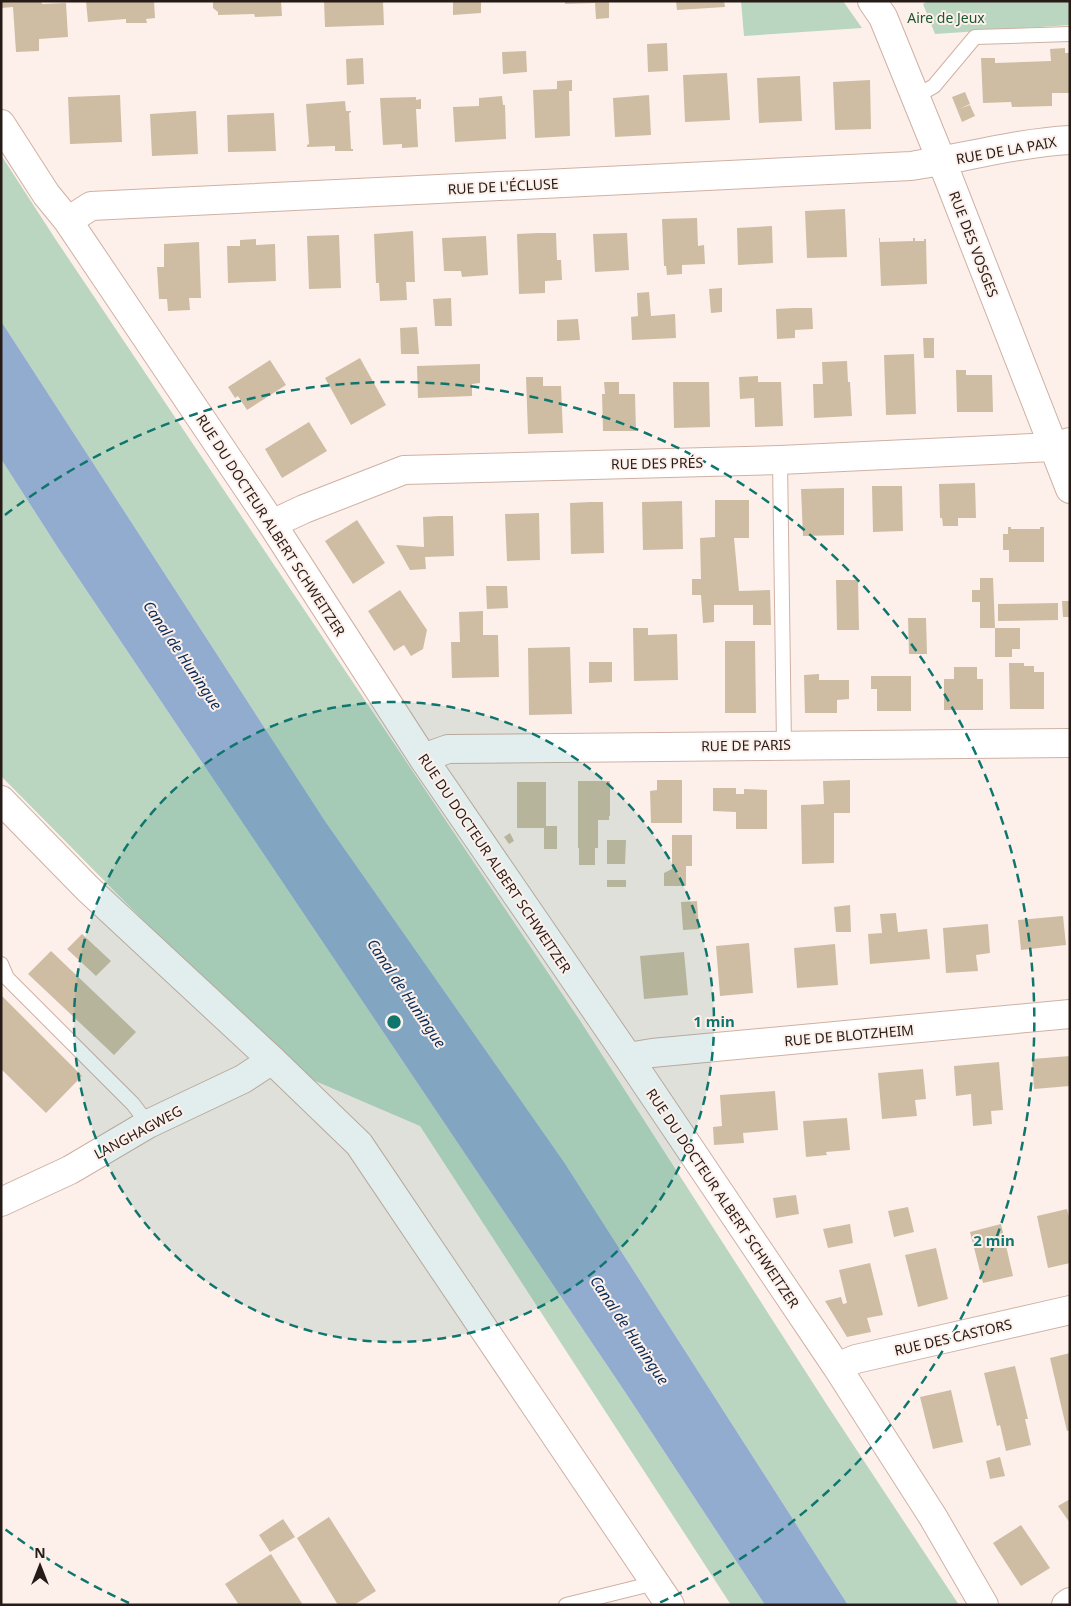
<svg xmlns="http://www.w3.org/2000/svg" width="1071" height="1606" font-family="'Noto Sans',sans-serif">
	<style>
		.green { fill: #bad6c0 }
		.water { fill: #92accf }
		.building { fill: #cebda3 }
		.lines { fill: none; stroke-linecap: round; stroke-linejoin: round }
		.lane-casing { stroke: #cfb1a4; stroke-width: 16 }
		.street-casing { stroke: #cfb1a4; stroke-width: 30 }
		.lane { stroke: #fff; stroke-width: 14 }
		.street { stroke: #fff; stroke-width: 28 }
		.ring { fill: none; stroke: #0f766e; stroke-width: 2.5; stroke-dasharray: 9 6 }
		.labels { text-anchor: middle; dominant-baseline: central; stroke-width: 4; stroke-linejoin: round; paint-order: stroke }
		.park-label { font-size: 14px; fill: #1d5730; stroke: #fdf0eb }
		.street-label { font-size: 14px; fill: #261b16; stroke: #fdf0eb }
		.water-label { font-size: 15px; font-style: italic; fill: #072b56; stroke: #fdf0eb }
		.centre { fill: #0f766e; stroke: #fdf0eb; stroke-width: 2.5 }
		.ring-label { font-size: 15px; text-anchor: middle; font-weight: bold; fill: #0f766e; stroke: #fdf0eb; stroke-width: 4; stroke-linejoin: round; paint-order: stroke }
	</style>
	<rect width="100%" height="100%" fill="#fdf0eb"/>
	<!-- green -->
	<path class="green" d="M741,1H843L862,28L744,36Z
		M928,1H1070V25L935,34L923,4Z
		M1,155L56,240L579,1019L829,1408L959,1605H848L564,1162L325,821L1,321Z
		M1,459L60,551L627,1395L765,1605H731L420,1126L292,1071L1,776Z"/>
	<!-- water -->
	<path class="water" d="M1,321L325,821L564,1162L848,1605H765L627,1395L60,551L1,459Z"/>
	<!-- building -->
	<path class="building" d="M1,1H41L42,4L66,3L68,37L39,39V51L16,52L13,7L1,8Z
		M86,1H154L155,18L146,19L147,23H126V19L88,22Z
		M213,1H281L282,16L255,17L254,14L218,15V12L213,8Z
		M324,1H383L384,25L325,27Z
		M453,1H481V13L453,15Z
		M565,1H609V18L596,19L595,3L565,4Z
		M676,1H724L725,7L677,10Z
		M667,43L668,71L648,72L647,44Z
		M1065,48V53H1070V93H1052V106L1012,107L1011,102L983,103L981,58H995V63L1051,61L1050,49Z
		M526,51L527,72L503,74L502,52Z
		M363,58L364,84L347,85L346,59Z
		M727,73L730,120L685,122L683,75Z
		M800,76L802,121L759,123L757,78Z
		M572,80V91H569L570,136L535,138L533,90L557,89V81Z
		M870,80L871,129L835,130L833,82Z
		M965,92L970,104L959,109L970,105L975,116L962,122L952,97Z
		M120,95L122,142L70,144L68,97Z
		M649,95L651,135L615,137L613,98Z
		M502,96L503,105H505L506,139L455,142L453,107L479,106V98Z
		M416,97V100L421,99V109H416L418,147L402,148V144L383,145L380,98Z
		M345,101L346,111H351V112L349,113L351,149H353V151H335V146L307,147V145L309,144L306,104Z
		M196,111L198,154L152,156L150,114Z
		M274,113L276,151L228,152L227,115Z
		M845,209L847,257L807,258L805,211Z
		M697,218L698,246L704,245L705,264L682,265V274L667,275L666,266H664L662,219Z
		M772,226L773,263L738,265L737,228Z
		M413,231L415,282H406L407,300L380,301L379,283H376L374,234Z
		M538,233H556L557,260H561L562,280L545,281V293L519,294L517,234Z
		M627,233L629,270L595,272L593,234Z
		M339,235L341,288L309,289L307,236Z
		M486,236L488,275L462,277L461,271H444L442,238Z
		M879,238H880V242L913,241V238H915V241H924V239H926L927,284L881,286Z
		M256,239V245L275,244L276,281L228,283L227,246H240V240Z
		M199,242L201,298H189L190,310L168,311L167,299H159L157,267H164V244Z
		M722,288V312L711,313L709,289Z
		M649,292L651,316L675,314L676,338L632,340L631,317L638,316L637,293Z
		M451,298L452,326H435L433,299Z
		M794,308H812L813,329L795,330V338L777,339L776,309Z
		M578,319L580,340L557,341V320Z
		M417,327L419,354H401L400,328Z
		M923,338H934V358H924Z
		M914,354L916,414L886,415L884,355Z
		M360,358L386,405L351,425L325,378Z
		M270,360L286,385L247,410L238,396L235,398L228,387Z
		M847,361L848,382H850L852,416L814,418L813,384H823L822,362Z
		M480,364V383L472,384V396L418,398L417,366Z
		M956,370H966V375H992L993,412H957Z
		M758,376V382H781L783,426L755,427L754,398L740,399L739,377Z
		M526,377H543V386H561L563,433L528,434Z
		M604,382H619V394H635L636,431H603L602,394H605Z
		M673,382H709L710,427L674,428Z
		M309,422L327,451L282,478L265,449Z
		M975,483L976,518H958V526H943L942,518H940L939,484Z
		M872,486H902L903,531L873,532Z
		M844,488V535L803,536L801,489Z
		M715,500H749V538H734L739,591L770,590L771,625H753V605H714V622L703,623L701,595H692V579H701L700,538L715,537Z
		M682,501L683,549L643,550L642,502Z
		M590,502H603L604,553L571,554L570,503Z
		M539,513L540,560L507,561L505,514Z
		M439,516H453L454,556L425,557L426,569L410,570L396,545L424,547L423,517Z
		M357,520L385,563L353,584L325,541Z
		M1008,527H1011V529H1040V527H1044V562H1009V550H1003V534H1008Z
		M980,578H993L995,628H980V602H972V590H980Z
		M836,580H858L859,630H837Z
		M486,586H507L508,608L487,609Z
		M400,590L427,630L423,649L411,656L404,645L394,651L368,611Z
		M1062,601H1070V617H1063Z
		M1058,603V620L998,621V604Z
		M483,611V635H498L499,677L452,678L451,642H460L459,612Z
		M908,618H926L927,654H909Z
		M633,628H648V635L677,634L678,680L634,681Z
		M995,628H1020V649H1012V657H995Z
		M725,641H755L756,713H725Z
		M570,647L572,714L529,715L528,648Z
		M589,662H612V682L589,683Z
		M1009,663H1024V666H1034V672H1044V709H1010Z
		M954,667H977V679H983V710H944V679H954Z
		M819,674V680H849V699L837,700V713H805L804,675Z
		M871,676H911V711H877V689H871Z
		M657,780H682V823H651L650,791L657,790Z
		M850,780V813H834V863L802,864L801,805L824,804L823,781Z
		M578,781H610V816H609V820H598V848H595V865H579V848H578Z
		M517,782H546V826H557V849H544V828H517Z
		M713,788H736V794H744V789L767,790V829H736V812L713,811Z
		M510,833L514,841L509,844L504,837Z
		M672,835H692V866H686V886H664V873L672,869Z
		M607,840H626L625,864H607Z
		M607,880H626V887H607Z
		M697,901L699,929L683,930L681,902Z
		M850,905L851,932H836L834,907Z
		M896,913L898,932L927,929L930,959L870,964L868,934L882,933L880,914Z
		M1063,916L1066,945L1021,950L1018,920Z
		M988,924L990,953L976,955L978,971L946,973L943,928Z
		M82,934L111,961L96,976L67,949Z
		M749,943L753,993L720,996L716,946Z
		M835,944L838,985L797,988L794,948Z
		M51,951L136,1032L114,1055L28,974Z
		M684,952L688,995L644,999L640,956Z
		M1,995L82,1076L46,1113L1,1069Z
		M1070,1056V1086L1034,1089L1032,1059Z
		M999,1062L1003,1110L991,1111L992,1124L973,1126L971,1094L956,1096L954,1066Z
		M923,1069L926,1099L915,1100L917,1116L882,1119L878,1073Z
		M775,1091L778,1130L743,1133L744,1143L714,1145L713,1127L722,1126L720,1095Z
		M847,1118L850,1150L826,1152L827,1155L806,1157L803,1121Z
		M796,1195L799,1214L776,1218L773,1198Z
		M908,1207L914,1232L894,1237L888,1211Z
		M1067,1209L1070,1221V1263L1048,1268L1037,1216Z
		M850,1224L853,1243L828,1248L823,1229Z
		M1001,1224L1013,1276L983,1283L970,1232Z
		M936,1248L948,1299L918,1307L905,1255Z
		M870,1263L883,1315L867,1318L871,1332L847,1337L825,1301L841,1297L843,1304L847,1303L839,1270Z
		M1070,1353V1430L1067,1431L1050,1358Z
		M1015,1366L1028,1419H1025L1031,1445L1006,1451L1000,1425L997,1426L984,1373Z
		M951,1390L963,1442L933,1449L920,1397Z
		M1000,1457L1005,1476L990,1479L986,1461Z
		M1070,1499V1523L1058,1506Z
		M329,1517L376,1591L354,1605H338L297,1538Z
		M283,1519L295,1537L270,1552L259,1535Z
		M1021,1525L1050,1568L1021,1586L993,1543Z
		M271,1554L303,1605H239L225,1584Z"/>
	<g class="lines">
		<!-- lane casing -->
		<g class="lane-casing">
			<path id="lane" d="M915,97L934,86L975,37L1070,34
				M780,460L784,745
				M1,964L7,978L133,1104L148,1124
				M566,1605L655,1583"/>
		</g>
		<!-- street casing -->
		<g class="street-casing">
			<path id="street" d="M872,1L883,17L948,177L1070,489
				M1,124L46,194L68,221L272,524L423,758L628,1057L837,1367L933,1517L984,1605
				M68,221L91,206L911,166C964,158 1016,143 1070,140
				M272,524L304,509L404,470L780,460L1053,447L1070,442
				M423,758L448,749L1070,743
				M1,800L88,889L272,1060L359,1144L670,1605
				M628,1057L652,1053L1070,1014
				M1,1202L70,1170L148,1124L243,1079L272,1060
				M837,1367L856,1359L1070,1310
				M1066,1605L1070,1602"/>
		</g>
		<!-- lane -->
		<use href="#lane" class="lane"/>
		<!-- street -->
		<use href="#street" class="street"/>
	</g>
	<!-- distance rings -->
	<circle cx="394" cy="1022" r="320" fill="#0f766e" fill-opacity=".12"/>
	<g class="ring">
		<circle cx="394" cy="1022" r="320"/>
		<path d="M129 1603A639 639 0 0 1 5 1529M5 515A639 639 0 1 1 659 1603"/>
	</g>
	<g class="labels">
		<!-- park labels -->
		<g class="park-label">
			<text x="946" y="17">Aire de Jeux</text>
		</g>
		<!-- street labels -->
		<g class="street-label">
			<text transform="translate(1006 150) rotate(-10)">RUE DE LA PAIX</text>
			<text transform="translate(503 186) rotate(-3)">RUE DE L'ÉCLUSE</text>
			<text transform="translate(974 244) rotate(69)">RUE DES VOSGES</text>
			<text transform="translate(657 463) rotate(-1)">RUE DES PRÉS</text>
			<text transform="translate(271 525) rotate(57)">RUE DU DOCTEUR ALBERT SCHWEITZER</text>
			<text transform="translate(746 745) rotate(-1)">RUE DE PARIS</text>
			<text transform="translate(495 863) rotate(56)">RUE DU DOCTEUR ALBERT SCHWEITZER</text>
			<text transform="translate(849 1035) rotate(-5)">RUE DE BLOTZHEIM</text>
			<text transform="translate(138 1132) rotate(-28)">LANGHAGWEG</text>
			<text transform="translate(723 1198) rotate(56)">RUE DU DOCTEUR ALBERT SCHWEITZER</text>
			<text transform="translate(953 1337) rotate(-13)">RUE DES CASTORS</text>
		</g>
		<!-- water labels -->
		<g class="water-label">
			<text transform="translate(183 655) rotate(56)">Canal de Huningue</text>
			<text transform="translate(407 993) rotate(56)">Canal de Huningue</text>
			<text transform="translate(630 1330) rotate(56)">Canal de Huningue</text>
		</g>
	</g>
	<circle cx="394" cy="1022" r="8" class="centre"/>
	<g class="ring-label">
		<text x="714" y="1027">1 min</text>
		<text x="994" y="1246">2 min</text>
	</g>
	<!-- border -->
	<rect width="1071" height="1606" fill="none" stroke="#261b16" stroke-width="5"/>
	<!-- north arrow -->
	<g transform="translate(40 1566)" stroke="#fdf0eb" stroke-width="4" paint-order="stroke">
	<path d="M0-4L9 19L0 12L-9 19Z" fill="#261b16"/>
	<text y="-8" font-size="14" font-weight="bold" text-anchor="middle" fill="#261b16">N</text>
	</g>
</svg>
